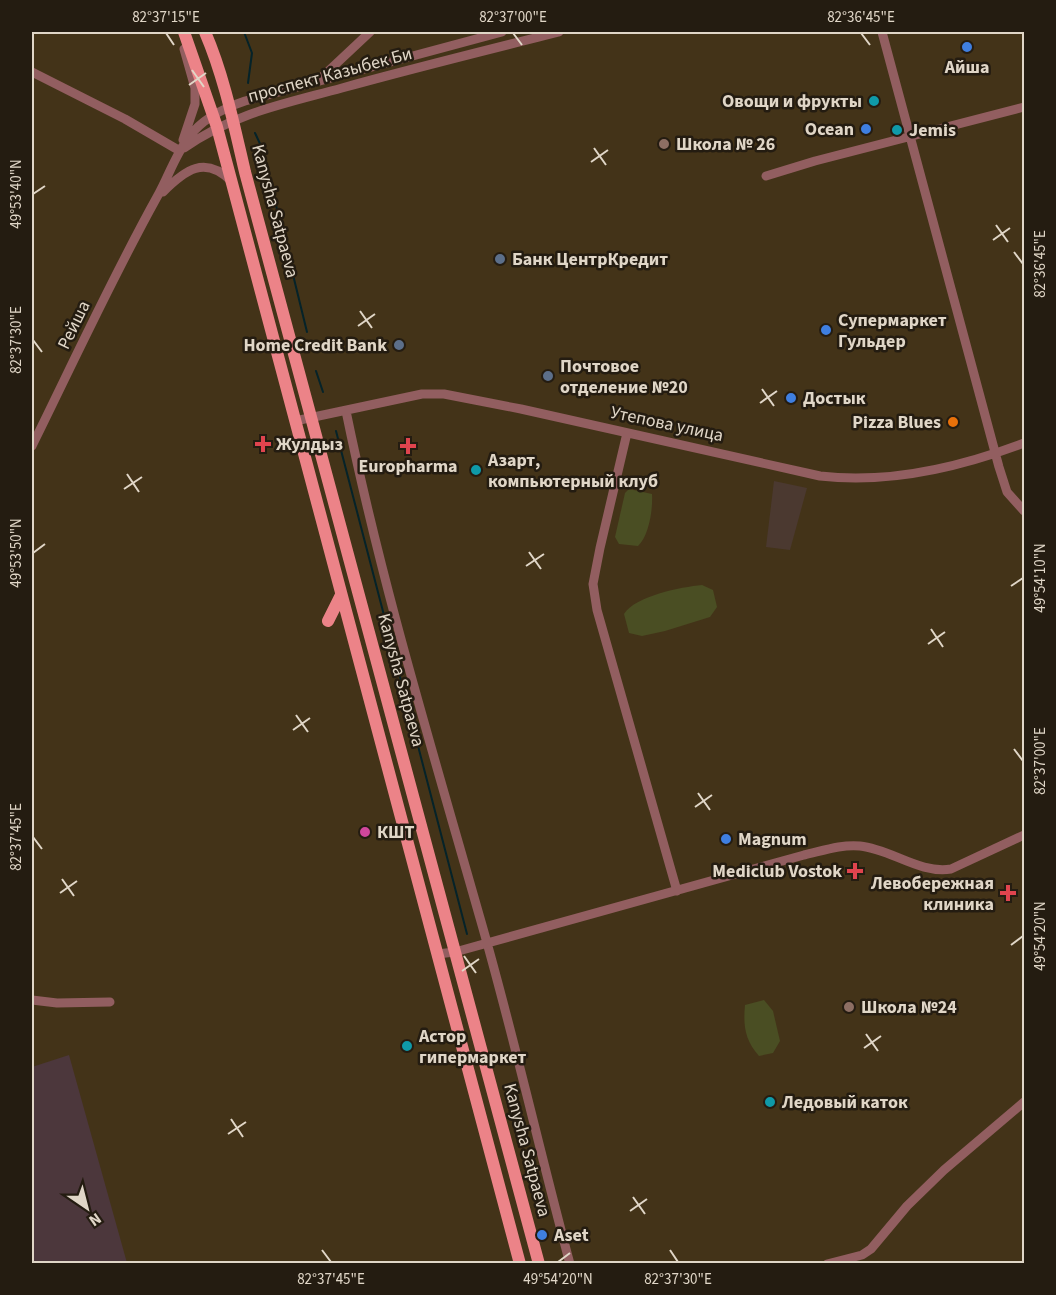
<svg xmlns="http://www.w3.org/2000/svg" width="1056" height="1295" font-family="'Source Sans 3',sans-serif">
	<style>
		.commercial { fill: #4b3930 }
		.industrial { fill: #4c373c }
		.green { fill: #4a4e23 }
		.lines { fill: none; stroke-linecap: round; stroke-linejoin: round }
		.stream { stroke: #052329; stroke-width: 2 }
		.minor { stroke: #925e60; stroke-width: 9 }
		.major { stroke: #ec8388; stroke-width: 12 }
		.ticks { fill: none; stroke: #e0d6c7; stroke-width: 2 }
		.shop-dot { fill: #3f7fe0; stroke: #241c11; stroke-width: 2 }
		.culture-dot { fill: #0f9aa8; stroke: #241c11; stroke-width: 2 }
		.education-dot { fill: #8d6e63; stroke: #241c11; stroke-width: 2 }
		.service-dot { fill: #5c6f8a; stroke: #241c11; stroke-width: 2 }
		.food-dot { fill: #e8710a; stroke: #241c11; stroke-width: 2 }
		.health-dot { fill: #e0444e; stroke: #241c11; stroke-width: 2 }
		.hotel-dot { fill: #d1479c; stroke: #241c11; stroke-width: 2 }
		.labels { text-anchor: middle; dominant-baseline: central; stroke-width: 5; stroke-linejoin: round; paint-order: stroke }
		.poi-label { font-size: 18px; font-weight: bold; fill: #e0d6c7; stroke: #241c11; text-anchor: start }
		.street-label { font-size: 18px; fill: #e0d6c7; stroke: #241c11 }
		.neatline { fill: none; stroke: #e0d6c7; stroke-width: 2 }
		.ticks-label { font-size: 15px; text-anchor: middle; fill: #e0d6c7 }
	</style>
	<rect width="100%" height="100%" fill="#433318"/>
	<!-- commercial -->
	<path class="commercial" d="M774,481L807,488L790,550L766,547Z"/>
	<!-- industrial -->
	<path class="industrial" d="M69,1055L127,1263H32V1067Z"/>
	<!-- green -->
	<path class="green" d="M629,489L652,494C653,509 649,536 638,546L619,544L615,537L625,493Z
		M702,585L713,590L717,607L710,617L665,631L642,636L629,633L624,614C635,596 681,587 702,585Z
		M764,1000L773,1011L780,1041L773,1053L759,1056C745,1040 743,1026 745,1005Z"/>
	<g class="lines">
		<!-- stream -->
		<path class="stream" d="M244,32L252,53L248,83
			M255,133L262,148L307,332
			M316,371L323,392
			M336,431L467,934"/>
		<!-- minor -->
		<path class="minor" d="M882,32L999,467L1007,492L1024,511
			M32,72L125,119L180,151
			M322,77L370,32
			M183,140L195,104V88L184,49
			M184,148C234,113 284,104 342,88C414,68 487,50 559,32
			M766,176L815,161L1024,107
			M163,192C185,170 205,155 231,181
			M346,411C381,582 432,749 480,918C513,1032 539,1149 570,1264
			M295,421L422,394H444L521,409L820,476C888,484 961,467 1024,443
			M627,433L600,548L593,584L597,610L677,891
			M32,446C73,363 112,278 157,197C168,178 175,155 189,137C202,119 224,108 245,101L502,32
			M437,954L455,952L804,855C822,851 842,844 860,846C891,849 919,874 951,869L1024,835
			M32,1000L57,1003L110,1002
			M827,1264L862,1255L871,1249L907,1206L944,1170L1024,1102"/>
		<!-- major -->
		<path class="major" d="M184,32L217,127L520,1264
			M205,32C224,76 234,125 245,172L539,1264
			M328,621L341,595"/>
	</g>
	<!-- ticks -->
	<path class="ticks" d="M166,33L174,45M513,33L522,45M861,33L870,45M192,70L204,87M189,85L206,73M594,148L606,165M591,162L608,150M33,194L45,186M996,225L1008,242M993,240L1010,228M1014,252L1023,264M360,311L372,328M358,326L375,314M33,340L42,352M762,389L774,406M760,403L777,391M127,474L139,492M124,489L142,477M529,552L541,569M33,553L45,544M526,566L544,554M1011,586L1023,578M931,629L943,647M928,644L945,632M296,715L308,732M293,730L310,718M1014,749L1023,761M698,793L710,810M695,807L712,795M33,837L42,849M62,879L74,896M60,893L77,881M1011,945L1023,936M464,956L476,973M462,971L479,959M866,1034L878,1051M864,1048L881,1036M231,1119L243,1137M228,1134L246,1122M633,1197L645,1214M630,1211L647,1199M322,1250L331,1262M670,1250L678,1262M558,1262L570,1253"/>
	<!-- markers -->
	<g class="shop-dot">
		<circle cx="967" cy="47" r="6"/>
		<circle cx="866" cy="129" r="6"/>
		<circle cx="826" cy="330" r="6"/>
		<circle cx="791" cy="398" r="6"/>
		<circle cx="726" cy="839" r="6"/>
		<circle cx="542" cy="1235" r="6"/>
	</g>
	<g class="culture-dot">
		<circle cx="874" cy="101" r="6"/>
		<circle cx="897" cy="130" r="6"/>
		<circle cx="476" cy="470" r="6"/>
		<circle cx="407" cy="1046" r="6"/>
		<circle cx="770" cy="1102" r="6"/>
	</g>
	<g class="education-dot">
		<circle cx="664" cy="144" r="6"/>
		<circle cx="849" cy="1007" r="6"/>
	</g>
	<g class="service-dot">
		<circle cx="500" cy="259" r="6"/>
		<circle cx="399" cy="345" r="6"/>
		<circle cx="548" cy="376" r="6"/>
	</g>
	<circle class="food-dot" cx="953" cy="422" r="6"/>
	<g class="health-dot">
		<path d="M260 435h6v6h6v6h-6v6h-6v-6h-6v-6h6z"/>
		<path d="M405 437h6v6h6v6h-6v6h-6v-6h-6v-6h6z"/>
		<path d="M852 862h6v6h6v6h-6v6h-6v-6h-6v-6h6z"/>
		<path d="M1005 884h6v6h6v6h-6v6h-6v-6h-6v-6h6z"/>
	</g>
	<circle class="hotel-dot" cx="365" cy="832" r="6"/>
	<g class="labels">
		<!-- poi labels -->
		<g class="poi-label">
			<text x="967" y="67" text-anchor="middle">Айша</text>
			<text x="862" y="101" text-anchor="end">Овощи и фрукты</text>
			<text x="854" y="129" text-anchor="end">Ocean</text>
			<text x="909" y="130">Jemis</text>
			<text x="676" y="144">Школа № 26</text>
			<text x="512" y="259">Банк ЦентрКредит</text>
			<text x="838" y="320">Супермаркет<tspan x="838" dy="21">Гульдер</tspan></text>
			<text x="387" y="345" text-anchor="end">Home Credit Bank</text>
			<text x="560" y="366">Почтовое<tspan x="560" dy="21">отделение №20</tspan></text>
			<text x="803" y="398">Достык</text>
			<text x="941" y="422" text-anchor="end">Pizza Blues</text>
			<text x="276" y="444">Жулдыз</text>
			<text x="488" y="460">Азарт,<tspan x="488" dy="21">компьютерный клуб</tspan></text>
			<text x="408" y="466" text-anchor="middle">Europharma</text>
			<text x="377" y="832">КШТ</text>
			<text x="738" y="839">Magnum</text>
			<text x="842" y="871" text-anchor="end">Mediclub Vostok</text>
			<text x="994" y="883" text-anchor="end">Левобережная<tspan x="994" dy="21">клиника</tspan></text>
			<text x="861" y="1007">Школа №24</text>
			<text x="419" y="1036">Астор<tspan x="419" dy="21">гипермаркет</tspan></text>
			<text x="782" y="1102">Ледовый каток</text>
			<text x="554" y="1235">Aset</text>
		</g>
		<!-- street labels -->
		<g class="street-label">
			<text transform="translate(330 75) rotate(-15)">проспект Казыбек Би</text>
			<text transform="translate(275 211) rotate(75)">Kanysha Satpaeva</text>
			<text transform="translate(74 325) rotate(-64)">Рейша</text>
			<text transform="translate(667 424) rotate(12)">Утепова улица</text>
			<text transform="translate(401 680) rotate(75)">Kanysha Satpaeva</text>
			<text transform="translate(527 1150) rotate(75)">Kanysha Satpaeva</text>
		</g>
	</g>
	<!-- border -->
	<rect width="1056" height="1295" fill="none" stroke="#241c11" stroke-width="66"/>
	<!-- north arrow -->
	<g transform="translate(87 1208) rotate(145)" stroke="#241c11" stroke-width="4.5" paint-order="stroke">
	<path d="M0-4.5L10 22L0 15L-10 22Z" fill="#e0d6c7"/>
	<text y="-9" font-size="16" font-weight="bold" text-anchor="middle" fill="#e0d6c7">N</text>
	</g>
	<rect x="33" y="33" width="990" height="1229" class="neatline"/>
	<g class="ticks-label">
		<text x="166" y="22">82°37'15"E</text>
		<text x="513" y="22">82°37'00"E</text>
		<text x="861" y="22">82°36'45"E</text>
		<text transform="translate(16 194) rotate(-90)" y="5">49°53'40"N</text>
		<text transform="translate(1040 264) rotate(-90)" y="5">82°36'45"E</text>
		<text transform="translate(16 340) rotate(-90)" y="5">82°37'30"E</text>
		<text transform="translate(16 553) rotate(-90)" y="5">49°53'50"N</text>
		<text transform="translate(1040 578) rotate(-90)" y="5">49°54'10"N</text>
		<text transform="translate(1040 761) rotate(-90)" y="5">82°37'00"E</text>
		<text transform="translate(16 837) rotate(-90)" y="5">82°37'45"E</text>
		<text transform="translate(1040 936) rotate(-90)" y="5">49°54'20"N</text>
		<text x="331" y="1284">82°37'45"E</text>
		<text x="558" y="1284">49°54'20"N</text>
		<text x="678" y="1284">82°37'30"E</text>
	</g>
</svg>
